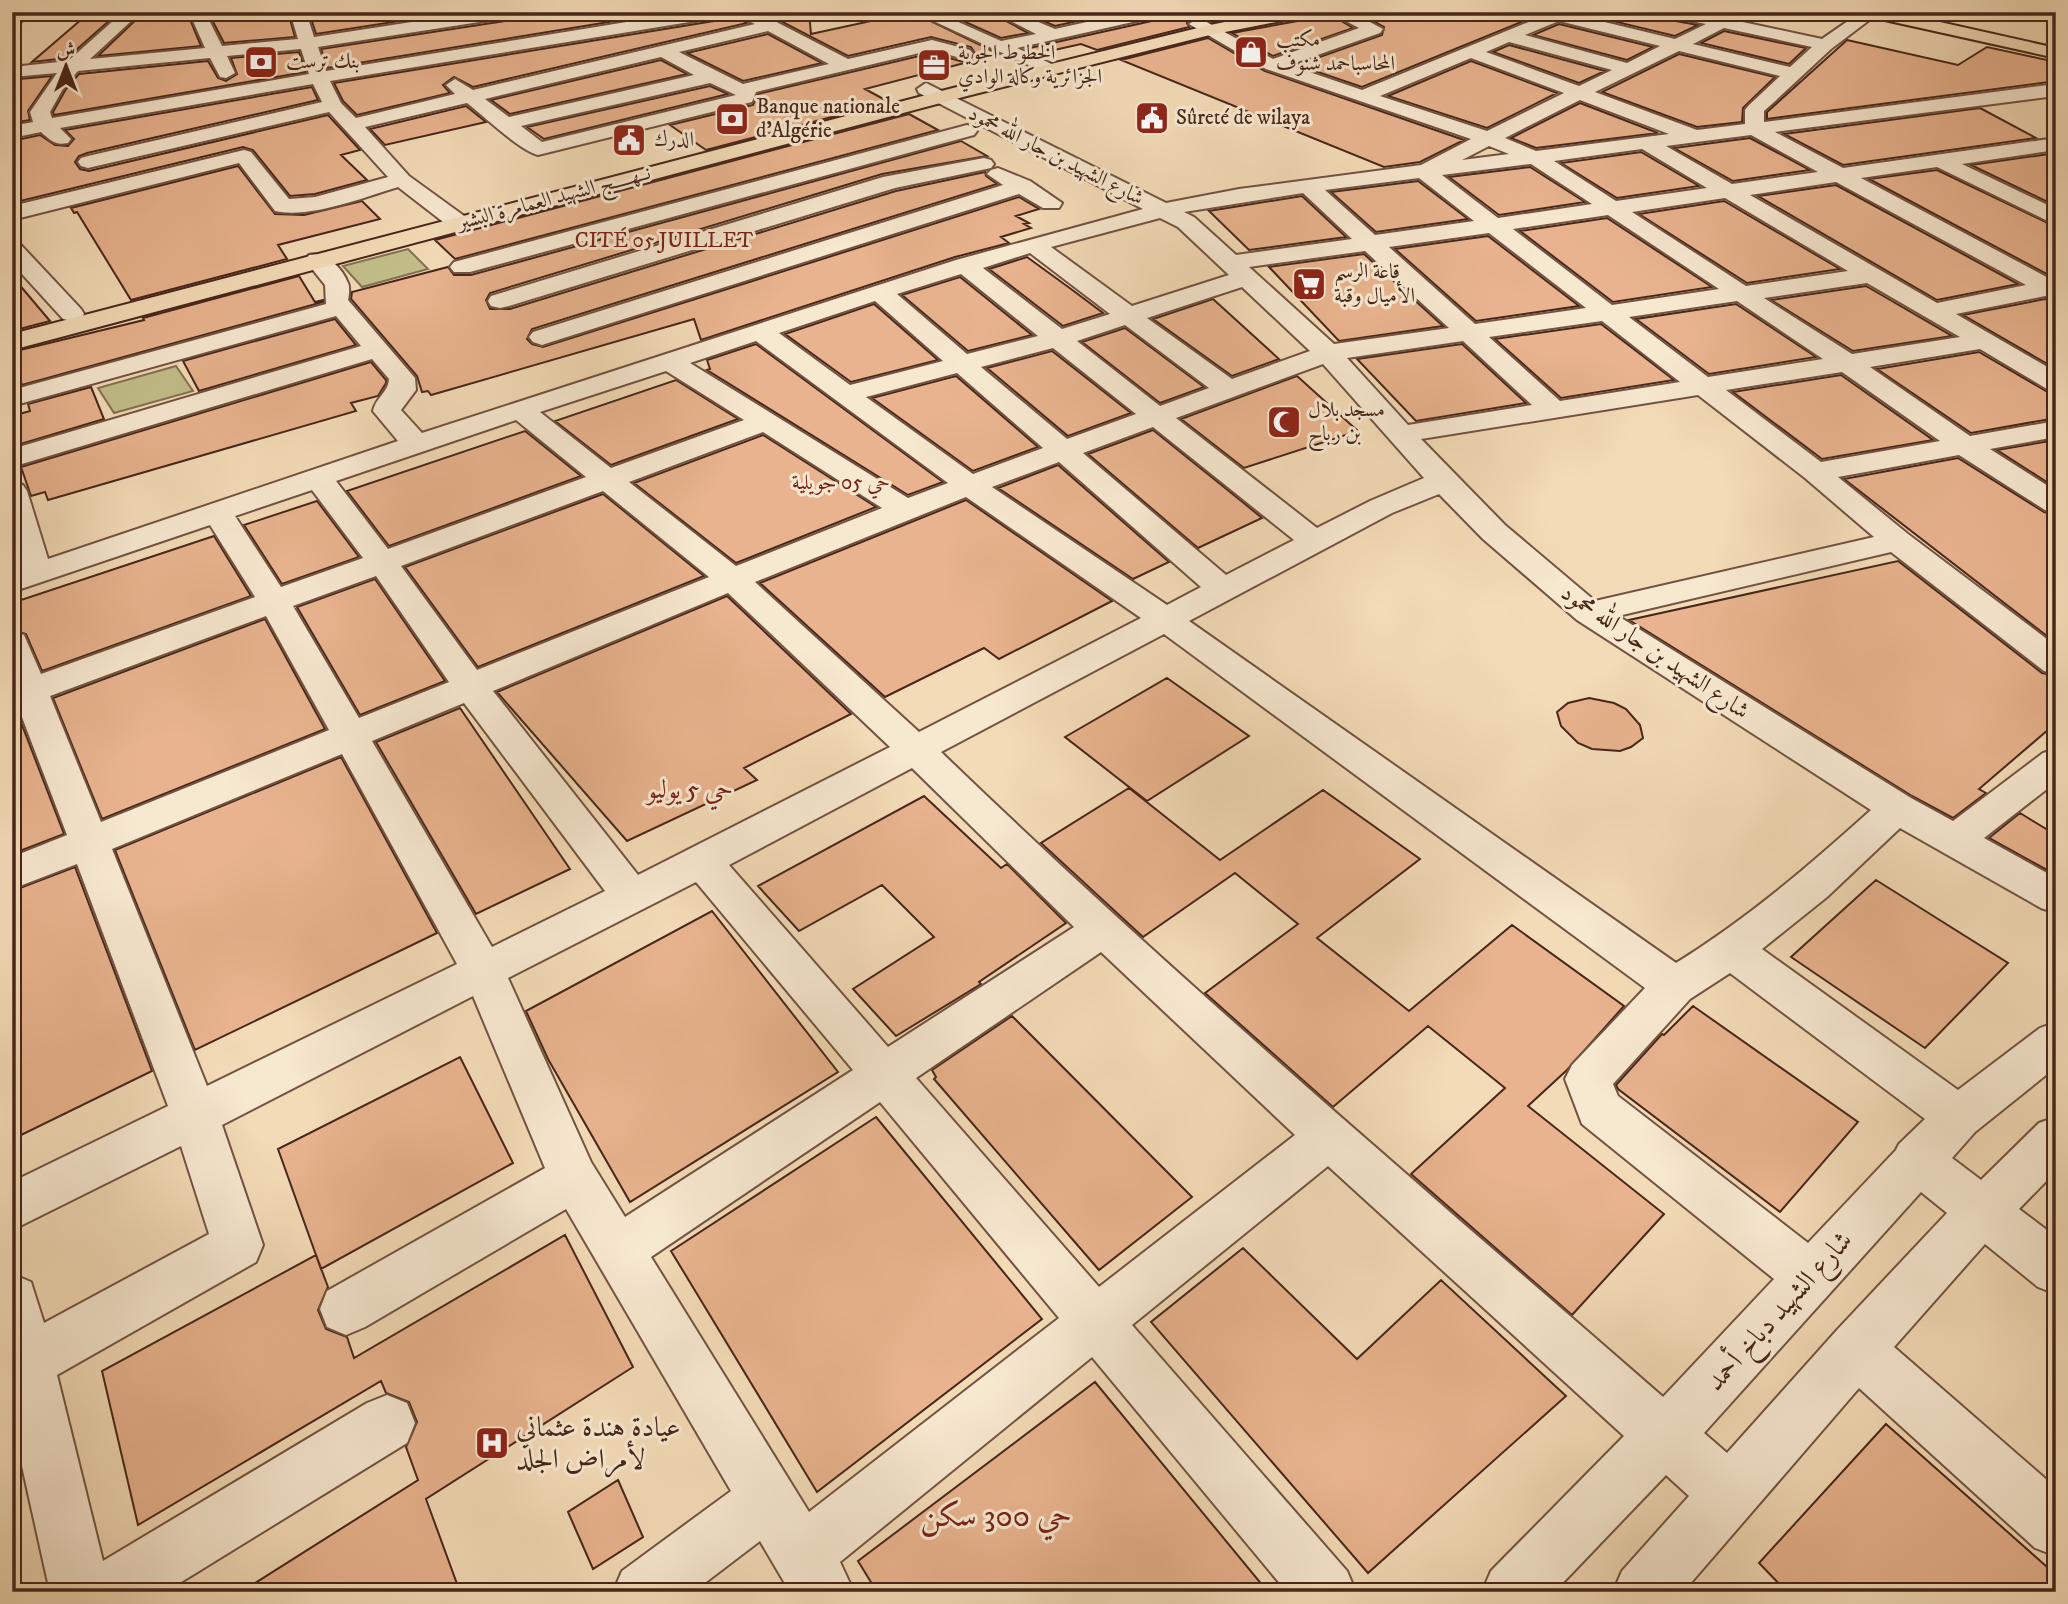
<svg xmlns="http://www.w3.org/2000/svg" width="2068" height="1604" font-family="'IM FELL DW Pica',Amiri,serif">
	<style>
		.green { fill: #c2be8a; stroke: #847252; stroke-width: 2 }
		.building { fill: #e8b38e; stroke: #47261a; stroke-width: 2 }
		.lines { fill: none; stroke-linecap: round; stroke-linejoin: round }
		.minor-casing { stroke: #725341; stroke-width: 4 }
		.major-casing { stroke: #47261a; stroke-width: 4 }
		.minor { fill: #f7e8d0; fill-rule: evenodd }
		.major { fill: #f3dbb7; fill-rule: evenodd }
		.labels { text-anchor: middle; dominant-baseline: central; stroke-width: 6; stroke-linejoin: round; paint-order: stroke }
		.far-poi-label { font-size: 21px; fill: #47261a; stroke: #f7e8d0; text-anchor: start }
		.far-street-label { font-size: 21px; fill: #47261a; stroke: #f7e8d0 }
		.far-neighbourhood-label { font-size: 21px; fill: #7a1f14; stroke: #f7e8d0 }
		.street-label { font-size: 24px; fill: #47261a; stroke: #f7e8d0 }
		.neighbourhood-label { font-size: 26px; fill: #7a1f14; stroke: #f7e8d0 }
		.near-street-label { font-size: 28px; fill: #47261a; stroke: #f7e8d0 }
		.near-poi-label { font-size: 28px; fill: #47261a; stroke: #f7e8d0; text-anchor: start }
		.near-neighbourhood-label { font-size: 32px; fill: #7a1f14; stroke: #f7e8d0 }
	</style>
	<rect width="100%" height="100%" fill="#f3dbb7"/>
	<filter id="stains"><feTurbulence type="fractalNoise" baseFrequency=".00286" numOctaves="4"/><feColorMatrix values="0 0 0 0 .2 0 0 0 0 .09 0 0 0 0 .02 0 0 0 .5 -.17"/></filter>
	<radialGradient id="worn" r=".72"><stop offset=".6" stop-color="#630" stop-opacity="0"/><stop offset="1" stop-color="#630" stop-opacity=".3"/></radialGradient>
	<!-- green -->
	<path class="green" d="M408,249L428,269L362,287L343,266Z
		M176,366L193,391L114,413L98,388Z"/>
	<!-- building -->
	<path class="building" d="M90,12H119L67,58L32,62Z
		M144,12H187L201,46L98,56Z
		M208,12H288L295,37L224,43Z
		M309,12H458L316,34Z
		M523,12H670L328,68L321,49L512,20Z
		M731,12H738L741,20L747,23L473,87L454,77L443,85L450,93L357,115L343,101L334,83L720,20Z
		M763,12H809L811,34L912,12L999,54L865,89L889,102L706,150L670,125L753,105L758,94L932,53L963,62L976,55L971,47L931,37L848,56Z
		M943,12H990L1028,33L1001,38Z
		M1022,12H1119L1055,26Z
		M1166,12H1260L1212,22L1196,17L1187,23L1189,27L1097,50L1081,44L1041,53L1025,49L1156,20Z
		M1313,12H1326L1353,28L1273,56L1232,33L1303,20Z
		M1357,12H1531L1536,16L1362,87L1297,65L1382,35L1384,27Z
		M1575,12H1662L1665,19L1698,25L1675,36Z
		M1559,24L1653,47L1627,60L1533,35Z
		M1724,31L1806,48L1789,64L1701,43Z
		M768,34L822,63L743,81L687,53Z
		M1208,38L1265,71L1464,140L1420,162L1384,167L1121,60Z
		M1847,40L1958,65L1987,47L2056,62V81L1767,119V112Z
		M1509,45L1605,71L1579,83L1493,52Z
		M299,52L306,72L54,115L53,112L66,89L79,74L208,61L218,78L226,81L237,74L231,58Z
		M1679,54L1775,77L1743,108L1742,122L1697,127L1602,92Z
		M661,60L687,74L510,114L491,100Z
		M1471,61L1557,93L1487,128L1388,96Z
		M52,76L28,111L30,120L12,123V88L19,79Z
		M710,86L728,94L544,139L527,127Z
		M312,87L318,100L87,153L79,156L75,162L80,169L89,171L328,115L360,150L341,155L367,180L315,194L290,196L253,150L243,147L12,203V141L40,135L55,145L68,146L74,139L65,130Z
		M1580,103L1658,133L1536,148L1511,138Z
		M466,106L486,122L385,145L370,129Z
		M1980,108L2036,138L1843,165L1784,134Z
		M909,114L938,130L455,259L435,240Z
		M1750,138L1810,170L1733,181L1674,148Z
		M961,141L987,156L882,174L490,293L486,300L490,309H510L896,191L985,172L986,176L997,184L532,329L527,339L532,344L543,347L1019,197L1039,209L1016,216L1029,223L1024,224L1031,228L1001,237L1009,243L955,257L701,340L694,319L431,395L428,391L422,392L417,376L351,299L352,292L448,267L454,275H471Z
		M1641,152L1699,186L1617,198L1561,163Z
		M2056,153V206L1971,165Z
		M238,166L275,214L304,215L362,201L380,219L278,245L287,259L131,300L77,212L74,213L71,208Z
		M1530,167L1585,202L1499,215L1449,177Z
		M1937,170L2056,227V279L1869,179Z
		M1418,181L1468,219L1376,232L1331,192Z
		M1836,185L2018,284L1937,300L1758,196Z
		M1302,196L1346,237L1249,250L1209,211Z
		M1724,201L1840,269L1747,283L1639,214Z
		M1607,218L1712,287L1613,302L1520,231Z
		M1488,236L1579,306L1476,321L1395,249Z
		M1364,254L1443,326L1339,341L1269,267Z
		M1027,257L1071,289L1103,313L1063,326L989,269Z
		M12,276L50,321L12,331Z
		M299,276L315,302L323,300V302L22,385L12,356V352L144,320L143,318Z
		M960,277L1032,335L968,351L902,295Z
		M1866,286L1952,336L1853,351L1771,300Z
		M1213,299L1279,359L1232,376L1153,319Z
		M2045,299L2056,301V369L1963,315Z
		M874,304L938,360L851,382L785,334Z
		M1736,304L1816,357L1709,374L1636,319Z
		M335,319L356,345L199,391L183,361Z
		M1601,324L1674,380L1561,398L1495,339Z
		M1125,328L1204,387L1160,403L1082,342Z
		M756,344L943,482L908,495L707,370L710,369L707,360Z
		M1462,344L1526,403L1416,421L1357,359Z
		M1052,351L1131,413L1068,436L987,368Z
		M1979,352L2046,391L2056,393V418L1971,433L1877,369Z
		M371,362L386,380V383L378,396L351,403L356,411L48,500L45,492L31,496L21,467Z
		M1841,375L1933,440L1822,459L1733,392Z
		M956,376L1038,447L973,471L872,398Z
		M1297,376L1358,431L1244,468L1181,419Z
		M676,380L738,419L611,465L555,421Z
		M91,387L104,419L14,446L12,416L30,411L28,404Z
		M1153,430L1240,500L1262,518L1198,548L1088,454Z
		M525,431L581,476L389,546L347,491Z
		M763,435L876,507L736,563L634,483Z
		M2056,440V488L1997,450Z
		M1958,458L2044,512L2056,515V643L1844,479Z
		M1058,465L1169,562L1133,579L998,488Z
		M603,494L704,576L478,667L405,567Z
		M966,500L1112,601L999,659L984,648L885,697L760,583Z
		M317,501L359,557L282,584L244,525Z
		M214,536L251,596L42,671L26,634L12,630V603Z
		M1898,561L2042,673L2056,676V723L1979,789L1986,793L1953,818L1912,796L1629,620Z
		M375,579L445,681L360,715L297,607Z
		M727,596L851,714L744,768L757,780L627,841L497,692Z
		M265,619L325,729L102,819L53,698Z
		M1167,678L1249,736L1147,801L1065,737Z
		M1589,698L1614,703L1626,709L1640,725L1643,738L1631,747L1620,751L1592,749L1578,743L1561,726L1557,712L1568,703Z
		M12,699L64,834L12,854Z
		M460,708L570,869L476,914L376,742Z
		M341,757L437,933L195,1050L115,850Z
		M1129,788L1220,860L1323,790L1420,859L1317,938L1409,1011L1512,925L1624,1006L1567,1070L1528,1106L1664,1214L1572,1315L1411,1174L1505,1088L1428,1026L1333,1107L1205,993L1298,924L1235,873L1143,937L1041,843Z
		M924,796L1001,868L1007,864L1066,923L979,982L981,984L896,1036L853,989L934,937L882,885L799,931L758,886Z
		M2020,813L2056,835V875L1989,838Z
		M75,867L152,1071L19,1136L12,1114V891Z
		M1876,880L2008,963L1925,1048L1791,957Z
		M712,911L838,1072L630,1202L548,1059L526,1011Z
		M1693,1006L1858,1122L1780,1212L1618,1089L1616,1085L1662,1034L1664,1035Z
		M1012,1016L1192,1197L1099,1270L934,1079L936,1077L932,1070Z
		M460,1057L513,1163L321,1269L278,1149Z
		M876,1117L1042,1319L817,1492L671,1251Z
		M565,1235L633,1367L426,1499L460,1592H241L418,1480L406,1447L417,1422L409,1402L386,1393L381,1381L138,1525L102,1371L316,1255L328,1287L318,1310L326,1329L347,1337L354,1358Z
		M1243,1248L1357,1359L1441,1280L1566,1396L1368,1573L1151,1322Z
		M1095,1382L1268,1592H877L858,1561Z
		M1886,1424L2056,1575V1592H1787L1759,1563Z
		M618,1480L643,1537L593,1569L568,1512Z"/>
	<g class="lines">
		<!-- minor casing -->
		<g class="minor-casing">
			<path id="minor" d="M12,12H29L18,25L12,26Z
				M123,12H141L90,59L205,48L189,12H205L222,46L298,39L290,12H306L314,37L477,12H520L512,17L318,47L326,71L688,12H728L720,17L330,81L341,103L356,118L455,94L446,85L455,79L473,90L755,24L742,18L741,12H757L848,59L932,40L970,50L973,54L964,59L932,50L756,92L752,102L538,155C519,150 484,116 467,103L365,127L409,176L467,218L470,223L467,228H451L398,187C365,197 309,219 275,211L239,163L12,220V206L244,150L251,152L289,199L315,197L388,177L329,112L88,168L81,166L78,162L81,158L88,156L322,102L313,84L60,128L71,139L68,143C55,146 50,140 41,132L12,138V126L33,122L30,112L57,73L12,77V67L68,61ZM768,31L829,64L743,84L679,52ZM301,49L309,74L52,118L50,112L64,87L78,71L210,58L220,77L226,78L235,73L227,56ZM661,57L694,75L509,117L485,99ZM710,83L736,95L542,142L521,126Z
				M914,12H936L1001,41L1036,34L993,12H1015L1055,29L1132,12H1163L1155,17L1017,48L1056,66L1059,70L1050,75Z
				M1329,12H1351L1383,29L1380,33L1289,65L1362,90L1541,17L1534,12H1563L1675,39L1706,24L1666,16L1664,12H1696L1720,17L1730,12H1752L1738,21L1822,39L1861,12H1880L1831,49L1773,103L1764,111V122L2056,84V96L1775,132L1843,168L2056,138V150L1962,164L2056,209V225L1937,167L1861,178L2056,282V299L2045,296L1956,314L2056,372V391L2047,389L1980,349L1870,367L1970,436L2056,421V437L1990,449L2056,491V513L2045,510L1959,455L1838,477L1908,534L2056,646V674L2044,671L1891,552L1618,616L1911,798L1953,821L2043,753L2056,749V782L1984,838L2056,878V913L2041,908L1900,828L1827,897L1762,949L1958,1090L2040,1028L2056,1022V1067L1975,1132L1952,1158L1981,1180L2039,1123L2056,1117V1171L2019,1209L2056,1237V1294L2038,1287L1985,1244L1894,1347L2056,1488V1556L2035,1548L1859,1388L1683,1592H1613L1622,1571L1689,1496L1666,1475L1554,1592H1482L1491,1571L1624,1436L1328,1166L1132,1325L1347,1571L1356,1592H1287L1092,1357L840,1562L854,1592H790L760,1541L693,1592H613L622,1571L731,1491L566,1209L365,1327L346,1335L327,1327L320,1309L327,1291L545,1168L473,996L222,1125L263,1245L256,1262L57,1375L103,1561L367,1403L387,1395L407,1403L415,1423L407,1443L165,1592H50L12,1421V1274L31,1282L44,1323L209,1234L181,1146L12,1230V1182L168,1106L77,864L12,889V857L67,835L12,691V632L24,635L41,674L255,597L210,525L12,592V571L19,569L12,546V482L23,485L27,491L48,559L398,441L373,411C376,397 388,393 389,379L372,359L12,467V449L361,346L336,316L12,406V390L326,304L325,285L305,260L309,255C325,251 342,267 348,283C350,287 349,295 348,300L415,378L416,390L401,410L422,433L956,260L1143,209L919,93L917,89L926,83L1166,203L1239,189L1421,165L1471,139L1266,69L1189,24L1197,19L1203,20L1273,59L1359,28ZM1559,21L1660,46L1627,63L1525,35ZM1724,28L1812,47L1790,67L1693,44ZM1509,42L1612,70L1579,86L1486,52ZM1679,51L1780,76L1748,106L1745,110V124L1697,130L1595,92ZM1471,58L1564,93L1487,131L1380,96ZM1580,100L1669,134L1536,151L1505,138ZM1751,135L1818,172L1732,184L1666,146ZM1489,146L1509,154L1462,160ZM1642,149L1707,188L1616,201L1554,161ZM1531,164L1592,204L1498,218L1442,175ZM1419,178L1474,221L1375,235L1325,190ZM1836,182L2026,285L1937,303L1750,195ZM1303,193L1352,239L1236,255L1194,217L1184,212ZM1725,198L1848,271L1746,286L1632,212ZM1608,215L1719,289L1612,305L1513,229ZM1160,218L1178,227L1229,275L1132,306L1051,247ZM1489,233L1586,308L1475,324L1389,247ZM1365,251L1449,328L1334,344L1249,267ZM1030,253L1110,314L1062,329L983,268ZM961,274L1038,336L967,354L897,294ZM1867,283L1960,337L1852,354L1764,298ZM1242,287L1310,351L1232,379L1147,318ZM875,301L943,361L850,385L779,333ZM1737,301L1823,359L1708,377L1629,317ZM1602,321L1680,382L1560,401L1489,337ZM1125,325L1209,388L1160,406L1077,341ZM756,341L948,483L908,498L690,363ZM1463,341L1532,405L1408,425L1347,358ZM1053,348L1136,414L1067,439L981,367ZM1323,364L1424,478L1370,501L1317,528L1176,418ZM666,371L744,420L611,468L540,412ZM1842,372L1940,441L1821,462L1726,390ZM957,373L1043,448L973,474L866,397ZM1698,395L1805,478L1874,537L1595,601L1505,525L1421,439ZM516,420L586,477L388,549L336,481ZM1153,427L1294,540L1226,575L1083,453ZM763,432L882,508L736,566L629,482ZM1059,462L1201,587L1167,605L992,487ZM312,490L363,558L281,587L235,516ZM603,491L709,577L477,670L401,566ZM1439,494L1483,539L1577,620L1871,810C1809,866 1747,919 1676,963L1189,621L1392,513ZM966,497L1141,618L919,732L755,582ZM376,576L449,682L359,718L293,606ZM728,593L890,747L638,875L493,691ZM266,616L329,730L101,822L50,696ZM1164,634L1645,988L1572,1065L1565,1079L1582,1124L1774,1279L1663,1397C1420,1185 1173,976 941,752ZM464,703L605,891L492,947L372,741ZM342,754L457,964L207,1086L112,849ZM912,768L1074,927L888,1047L729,865ZM696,882L853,1070L625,1217L591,1162L508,978ZM1101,952L1295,1135L1099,1287L916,1078ZM1730,973L1925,1119L1899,1144L1896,1150L1808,1243L1618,1096L1613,1084L1690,999ZM880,1102L1059,1318L809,1512L651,1257ZM1921,1192L1947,1213L1837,1330L1727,1453L1704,1433Z
				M967,125L974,127L977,131L974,135L470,272H454L450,267L454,262Z
				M984,158L991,160L994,164L991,168L895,188L509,306L500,308L491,306L488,301L491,296L883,177Z
				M998,168L1030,181L1062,203L1059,208H1043L1019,194L551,342L542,345L533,342L529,337L533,332L1003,185L987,174L991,170Z
				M12,242L20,244L81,309L84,314L81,319L72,321L63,319L12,263Z"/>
		</g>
		<!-- major casing -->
		<g class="major-casing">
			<path id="major" d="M1275,12H1310L1302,17L1210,35L967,96L12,350V334L953,88L1210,25Z
				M1863,12H1895L2056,48V58L1871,17Z"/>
		</g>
		<!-- minor -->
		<use href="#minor" class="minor"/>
		<!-- major -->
		<use href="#major" class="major"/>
	</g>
	<!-- icons -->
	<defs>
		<g id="shop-square" transform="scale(1.75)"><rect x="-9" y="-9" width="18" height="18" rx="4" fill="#8f2418" stroke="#f7e8d0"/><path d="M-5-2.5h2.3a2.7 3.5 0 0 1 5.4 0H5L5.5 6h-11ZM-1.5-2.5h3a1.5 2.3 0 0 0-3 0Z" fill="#fff"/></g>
		<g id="bank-square" transform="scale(1.75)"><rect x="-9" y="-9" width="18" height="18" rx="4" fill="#8f2418" stroke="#f7e8d0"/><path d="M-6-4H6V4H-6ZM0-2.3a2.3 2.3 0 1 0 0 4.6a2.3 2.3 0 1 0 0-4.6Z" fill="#fff"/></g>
		<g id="office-square" transform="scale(1.75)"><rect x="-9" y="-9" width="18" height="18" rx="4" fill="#8f2418" stroke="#f7e8d0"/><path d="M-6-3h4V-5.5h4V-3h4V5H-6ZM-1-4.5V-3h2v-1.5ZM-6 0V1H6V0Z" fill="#fff"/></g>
		<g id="civic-square" transform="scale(1.75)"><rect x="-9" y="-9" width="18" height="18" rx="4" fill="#8f2418" stroke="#f7e8d0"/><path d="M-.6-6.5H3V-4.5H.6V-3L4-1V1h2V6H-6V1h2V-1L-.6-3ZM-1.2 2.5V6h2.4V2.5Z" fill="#fff"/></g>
		<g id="supermarket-square" transform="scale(1.75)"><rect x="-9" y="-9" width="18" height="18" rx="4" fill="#8f2418" stroke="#f7e8d0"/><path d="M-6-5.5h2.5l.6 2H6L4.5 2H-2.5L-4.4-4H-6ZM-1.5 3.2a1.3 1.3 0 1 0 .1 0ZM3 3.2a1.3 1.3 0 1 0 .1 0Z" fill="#fff"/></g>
		<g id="mosque-square" transform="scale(1.75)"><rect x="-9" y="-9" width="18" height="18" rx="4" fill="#8f2418" stroke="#f7e8d0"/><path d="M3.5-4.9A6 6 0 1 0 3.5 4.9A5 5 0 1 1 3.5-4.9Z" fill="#fff"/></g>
		<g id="hospital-square" transform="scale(1.75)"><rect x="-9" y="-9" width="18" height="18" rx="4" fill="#8f2418" stroke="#f7e8d0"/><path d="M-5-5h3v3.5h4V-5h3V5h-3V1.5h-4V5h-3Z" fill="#fff"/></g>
	</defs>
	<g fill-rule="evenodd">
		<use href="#shop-square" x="1251" y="52"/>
		<use href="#bank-square" x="261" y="62"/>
		<use href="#office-square" x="934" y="65"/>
		<use href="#civic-square" x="1152" y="118"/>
		<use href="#bank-square" x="732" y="119"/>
		<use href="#civic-square" x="629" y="140"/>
		<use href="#supermarket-square" x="1309" y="284"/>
		<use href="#mosque-square" x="1284" y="422"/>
		<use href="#hospital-square" x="492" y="1443"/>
	</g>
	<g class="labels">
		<!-- far-poi labels -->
		<g class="far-poi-label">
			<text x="1276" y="40">مكتب<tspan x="1276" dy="24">المحاسباحمد شنوف</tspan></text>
			<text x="958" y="53">الخطوط الجوية<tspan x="958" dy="24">الجزائرية وكالة الوادي</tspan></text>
			<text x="286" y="62">بنك ترست</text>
			<text x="756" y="107">Banque nationale<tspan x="756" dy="24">d'Algérie</tspan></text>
			<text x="1176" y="118">Sûreté de wilaya</text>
			<text x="654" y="140">الدرك</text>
			<text x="1334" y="272">قاعة الرسم<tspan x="1334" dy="24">الأميال وقبة</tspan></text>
			<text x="1308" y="410">مسجد بلال<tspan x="1308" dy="24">بن رباح</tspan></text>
		</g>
		<!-- far-street labels -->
		<g class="far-street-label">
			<text transform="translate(1056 156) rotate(27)">شارع الشهيد بن جار الله محمود</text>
			<text transform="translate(554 198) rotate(-15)">نــهـــــج الشهيد العمامرة البشير</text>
		</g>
		<!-- far-neighbourhood labels -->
		<g class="far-neighbourhood-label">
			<text x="664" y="241">CITÉ 05 JUILLET</text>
			<text x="841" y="483">حي 05 جويلية</text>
		</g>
		<!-- street labels -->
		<g class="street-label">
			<text transform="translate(1655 652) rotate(34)">شارع الشهيد بن جار الله محمود</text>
		</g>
		<!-- neighbourhood labels -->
		<g class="neighbourhood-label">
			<text x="690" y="790">حي 5 يوليو</text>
		</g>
		<!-- near-street labels -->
		<g class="near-street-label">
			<text transform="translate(1779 1311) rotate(-48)">شارع الشهيد دباخ أحمد</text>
		</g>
		<!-- near-poi labels -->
		<g class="near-poi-label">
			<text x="516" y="1427">عيادة هندة عثماني<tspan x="516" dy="32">لأمراض الجلد</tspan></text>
		</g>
		<!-- near-neighbourhood labels -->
		<g class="near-neighbourhood-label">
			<text x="996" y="1517">حي 300 سكن</text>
		</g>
	</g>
	<!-- margin -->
	<rect width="2068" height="1604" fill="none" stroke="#f3dbb7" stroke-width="42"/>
	<rect x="14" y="14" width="2040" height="1576" fill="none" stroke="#47261a" stroke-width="3.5"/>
	<rect x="21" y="21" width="2026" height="1562" fill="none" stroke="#47261a" stroke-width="2"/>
	<!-- north arrow -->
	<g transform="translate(66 66)" stroke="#f7e8d0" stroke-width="5" paint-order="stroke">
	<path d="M0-5L12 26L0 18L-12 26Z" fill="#47261a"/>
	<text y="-10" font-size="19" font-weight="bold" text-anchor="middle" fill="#47261a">ش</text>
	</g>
	<rect width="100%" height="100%" filter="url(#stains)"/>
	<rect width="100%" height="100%" fill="url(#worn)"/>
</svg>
